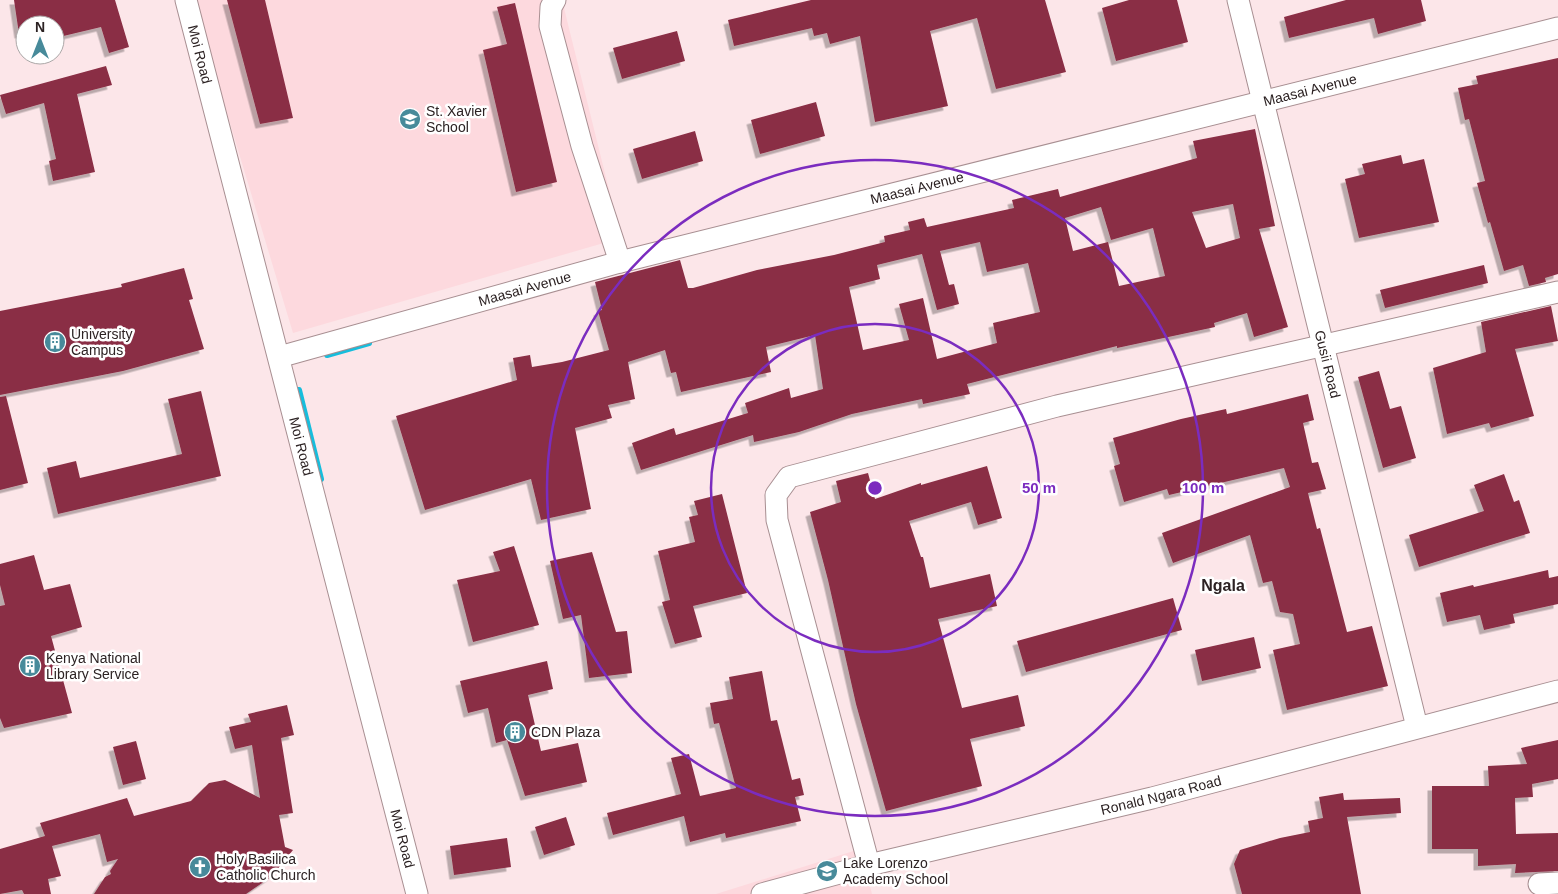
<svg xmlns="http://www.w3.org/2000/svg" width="1558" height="894" font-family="Helvetica,sans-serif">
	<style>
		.built { fill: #fdd9de }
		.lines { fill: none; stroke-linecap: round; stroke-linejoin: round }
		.stream { stroke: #17bddc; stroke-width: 6 }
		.building { fill: #8a2d44; fill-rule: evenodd; filter: url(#shadow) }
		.street-casing { stroke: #a88f92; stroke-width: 23 }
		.street { stroke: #fff; stroke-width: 21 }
		.ring { fill: none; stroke: #7b2cbf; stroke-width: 2.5 }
		.labels { text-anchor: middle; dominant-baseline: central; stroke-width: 5; stroke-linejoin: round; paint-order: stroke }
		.street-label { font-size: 14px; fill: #2c2223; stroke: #fff }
		.poi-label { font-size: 14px; fill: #2c2223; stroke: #fff; text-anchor: start }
		.quarter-label { font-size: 16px; font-weight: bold; fill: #2c2223; stroke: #fff }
		.centre { fill: #7b2cbf; stroke: #fff; stroke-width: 2.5 }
		.ring-label { font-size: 15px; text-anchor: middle; font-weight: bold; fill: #7b2cbf; stroke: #fff; stroke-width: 5; stroke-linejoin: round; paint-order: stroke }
	</style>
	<defs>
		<filter id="shadow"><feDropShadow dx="-4.5" dy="4.5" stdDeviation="0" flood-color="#0004"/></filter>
	</defs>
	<rect width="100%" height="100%" fill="#fce6e9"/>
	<!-- built -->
	<path class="built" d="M193,0H562L621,238L293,333Z
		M860,849L872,894H716Z"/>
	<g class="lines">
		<!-- stream -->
		<path class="stream" d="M327,355L369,343
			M299,390L321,479"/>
	</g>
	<!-- building -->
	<path class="building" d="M14,0H115L129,47L109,53L101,27L55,38V25H25V33L19,34Z
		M227,0H265L293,118L260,124Z
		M811,0H1045L1066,72L996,89L977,18L930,31L948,106L875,122L860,36L830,44L827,33L814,36L812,28L734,46L728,20Z
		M1129,0H1177L1188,42L1116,61L1102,8Z
		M1346,0H1421L1426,21L1378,34L1374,18L1289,38L1284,17Z
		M515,3L557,182L516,192L483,50L507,44L497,7Z
		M677,31L685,61L622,79L613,48Z
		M1558,58V274L1545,278L1546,282L1529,286L1523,265L1504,271L1490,222L1488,223L1477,183L1485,181L1469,119L1465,120L1458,88L1478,84L1476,76Z
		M106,66L112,85L77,94L95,172L53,181L49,161L56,159L44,103L6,114L0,95Z
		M816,102L825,136L760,154L751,120Z
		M1255,129L1275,226L1259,229L1288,327L1254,337L1247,313L1214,323L1215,327L1117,348V346L967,384L970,394L923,404L922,399L852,414L799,432L754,442L753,435L641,470L632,443L674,428L676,435L748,413L745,403L789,388L791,398L823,389L815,335L766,347L771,372L681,392L676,372L671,373L665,350L628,362L635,399L608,405L612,418L575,428L591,509L541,520L531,479L425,510L396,416L517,380L513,358L530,355L532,367L562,362L609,350L598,311L602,310L595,282L680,260L688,288H693L757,270L834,255L885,242L884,236L910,230L908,222L924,218L927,227L1014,208L1012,200L1058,189L1060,197L1197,158L1193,141ZM1233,204L1240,238L1206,248L1192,212ZM1101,207L1111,240L1153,228L1165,276L1119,286L1108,242L1073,251L1065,218ZM980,242L987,272L1028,263L1040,312L993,323L997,343L937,359L923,298L899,304L909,340L863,350L849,287L880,279L877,265L922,254L937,310L959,304L954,284L949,285L940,251Z
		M695,131L703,161L642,179L633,149Z
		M1401,155L1403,164L1424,159L1439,222L1359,238L1345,179L1365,174L1362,164Z
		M1484,265L1488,283L1385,308L1380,290Z
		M184,268L193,299L189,300L204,349L123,371L0,395V311L122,287L121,284Z
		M1551,306L1558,341L1515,349L1534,416L1491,428L1489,423L1447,434L1433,368L1486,352L1481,322Z
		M1379,371L1390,409L1401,406L1416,458L1383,468L1358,377Z
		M201,391L221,476L58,514L47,468L76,461L80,478L182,454L168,399Z
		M1308,394L1314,420L1303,423L1312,463L1318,462L1326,489L1308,493L1317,529L1320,528L1347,632L1372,626L1388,686L1287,710L1273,650L1300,644L1293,614L1280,612L1272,581L1263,583L1250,535L1173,563L1162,533L1290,487L1284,468L1169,495L1167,489L1124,502L1114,466L1120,464L1113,438L1181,419L1226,409L1227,414Z
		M6,396L28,483L0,490V397Z
		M987,466L1002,518L978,525L971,502L909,521L921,557H923L930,588L990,574L997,606L938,619L962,708L1018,695L1025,726L970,739L982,786L886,811L856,704L828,580L810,512L841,502L836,481L868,473L875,499L921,483V485Z
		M1504,474L1514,502L1519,500L1530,533L1419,567L1409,535L1484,511L1474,485Z
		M722,494L747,593L693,606L702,637L675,644L662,602L670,600L658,551L695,542L689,517L698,515L694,501Z
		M514,546L539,625L473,642L457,580L500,571L493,552Z
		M592,552L616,632L627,631L632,673L589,678L581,615L563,619L550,561Z
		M34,555L44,590L70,584L82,627L51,636L72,713L4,728L0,718V606L5,605L0,585V564Z
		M1548,570L1549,578L1558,576V604L1513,614L1515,623L1484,630L1480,615L1447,622L1440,593L1473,585L1474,587Z
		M1173,598L1182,630L1026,672L1017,641Z
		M1254,637L1261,668L1202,681L1195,650Z
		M547,661L553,689L528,695L541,751L578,743L587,782L525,796L507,740L496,743L488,708L468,713L460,681Z
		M762,671L771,721L777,720L792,780L800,778L804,795L795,797L801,821L726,838L725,833L690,842L684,816L613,835L607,813L681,794L671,758L689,754L700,796L736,788L719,723L714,724L710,703L733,699L729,677Z
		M287,705L294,735L281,738L293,813L279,815L285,847L293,850L271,877L246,894H94L105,877L111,874L110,871L118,859L107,862L100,834L52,846L61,876L48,879L51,894H24L22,890L0,894V849L45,836L40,823L127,798L134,816L191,801L209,783L225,780L260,798L252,745L235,749L229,727L251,722L248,714Z
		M1558,740V779L1532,784L1533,797L1515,798L1516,834L1558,833V871L1515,873L1516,864L1478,866V849H1432V786H1489L1488,766L1527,764L1521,748Z
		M136,741L146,779L123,785L113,747Z
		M1343,793L1344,800L1400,798L1401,813L1347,817L1361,894H1242L1234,864L1240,850L1280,838L1310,832L1308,821L1323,818L1319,797Z
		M566,817L575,845L544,855L535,827Z
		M507,838L511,867L454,875L450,846Z"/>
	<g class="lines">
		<!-- street casing -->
		<g class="street-casing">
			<g id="street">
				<path id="s1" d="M186,0L417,894"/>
				<path d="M555,0L551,7L550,26L582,146L620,262"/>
				<path id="s2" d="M1238,0L1417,727"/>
				<path id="s3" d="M279,357L620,262L1558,28"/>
				<path d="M869,865L777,520L776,495L789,477L1057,406L1558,292"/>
				<path d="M1539,884L1558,883"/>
				<path id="s4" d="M762,894L869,865L1152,798L1558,691"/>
			</g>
		</g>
		<!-- street -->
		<use href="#street" class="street"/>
	</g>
	<!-- distance rings -->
	<g class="ring">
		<circle cx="875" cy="488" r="164"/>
		<circle cx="875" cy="488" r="328"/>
	</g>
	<!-- icons -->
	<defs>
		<g id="school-disc" transform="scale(1.125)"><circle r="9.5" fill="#478a9a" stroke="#fff"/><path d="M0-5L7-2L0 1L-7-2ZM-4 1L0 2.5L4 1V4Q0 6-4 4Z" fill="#fff"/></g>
		<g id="building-disc" transform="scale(1.125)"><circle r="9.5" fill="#478a9a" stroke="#fff"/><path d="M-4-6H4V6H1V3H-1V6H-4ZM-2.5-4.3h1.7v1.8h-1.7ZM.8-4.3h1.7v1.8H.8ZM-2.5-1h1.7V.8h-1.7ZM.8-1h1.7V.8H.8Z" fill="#fff"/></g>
		<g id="church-disc" transform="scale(1.125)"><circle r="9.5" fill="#478a9a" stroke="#fff"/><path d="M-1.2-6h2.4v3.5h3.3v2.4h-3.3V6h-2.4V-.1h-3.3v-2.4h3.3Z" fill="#fff"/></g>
	</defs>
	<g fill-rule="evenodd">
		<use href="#school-disc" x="410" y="119"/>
		<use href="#building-disc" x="55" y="342"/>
		<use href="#building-disc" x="30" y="666"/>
		<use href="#building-disc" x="515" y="732"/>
		<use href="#church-disc" x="200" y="867"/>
		<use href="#school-disc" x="827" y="871"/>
	</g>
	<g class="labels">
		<!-- street labels -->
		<g class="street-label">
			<text stroke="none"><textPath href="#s1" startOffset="56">Moi Road</textPath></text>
			<text stroke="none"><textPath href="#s3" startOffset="1065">Maasai Avenue</textPath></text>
			<text stroke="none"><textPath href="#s3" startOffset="660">Maasai Avenue</textPath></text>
			<text stroke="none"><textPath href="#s3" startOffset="255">Maasai Avenue</textPath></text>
			<text stroke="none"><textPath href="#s2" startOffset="375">Gusii Road</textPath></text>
			<text stroke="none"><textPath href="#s1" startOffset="461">Moi Road</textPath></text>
			<text stroke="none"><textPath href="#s4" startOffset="411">Ronald Ngara Road</textPath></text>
			<text stroke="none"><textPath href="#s1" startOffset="866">Moi Road</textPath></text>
		</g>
		<!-- poi labels -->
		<g class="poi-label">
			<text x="426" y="111">St. Xavier<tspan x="426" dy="16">School</tspan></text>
			<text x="71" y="334">University<tspan x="71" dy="16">Campus</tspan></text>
			<text x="46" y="658">Kenya National<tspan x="46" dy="16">Library Service</tspan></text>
			<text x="531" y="732">CDN Plaza</text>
			<text x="216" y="859">Holy Basilica<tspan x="216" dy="16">Catholic Church</tspan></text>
			<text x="843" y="863">Lake Lorenzo<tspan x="843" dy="16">Academy School</tspan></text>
		</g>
		<!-- quarter labels -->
		<g class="quarter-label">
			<text x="1223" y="585">Ngala</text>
		</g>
	</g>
	<circle cx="875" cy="488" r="8" class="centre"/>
	<g class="ring-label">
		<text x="1039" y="493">50 m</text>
		<text x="1203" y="493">100 m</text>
	</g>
	<!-- north arrow -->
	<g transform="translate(40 40)"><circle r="24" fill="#ffffff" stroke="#aba7a7"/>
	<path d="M0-4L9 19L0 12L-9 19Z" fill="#478a9a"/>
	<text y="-8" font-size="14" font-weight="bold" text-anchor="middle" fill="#2c2223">N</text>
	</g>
</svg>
